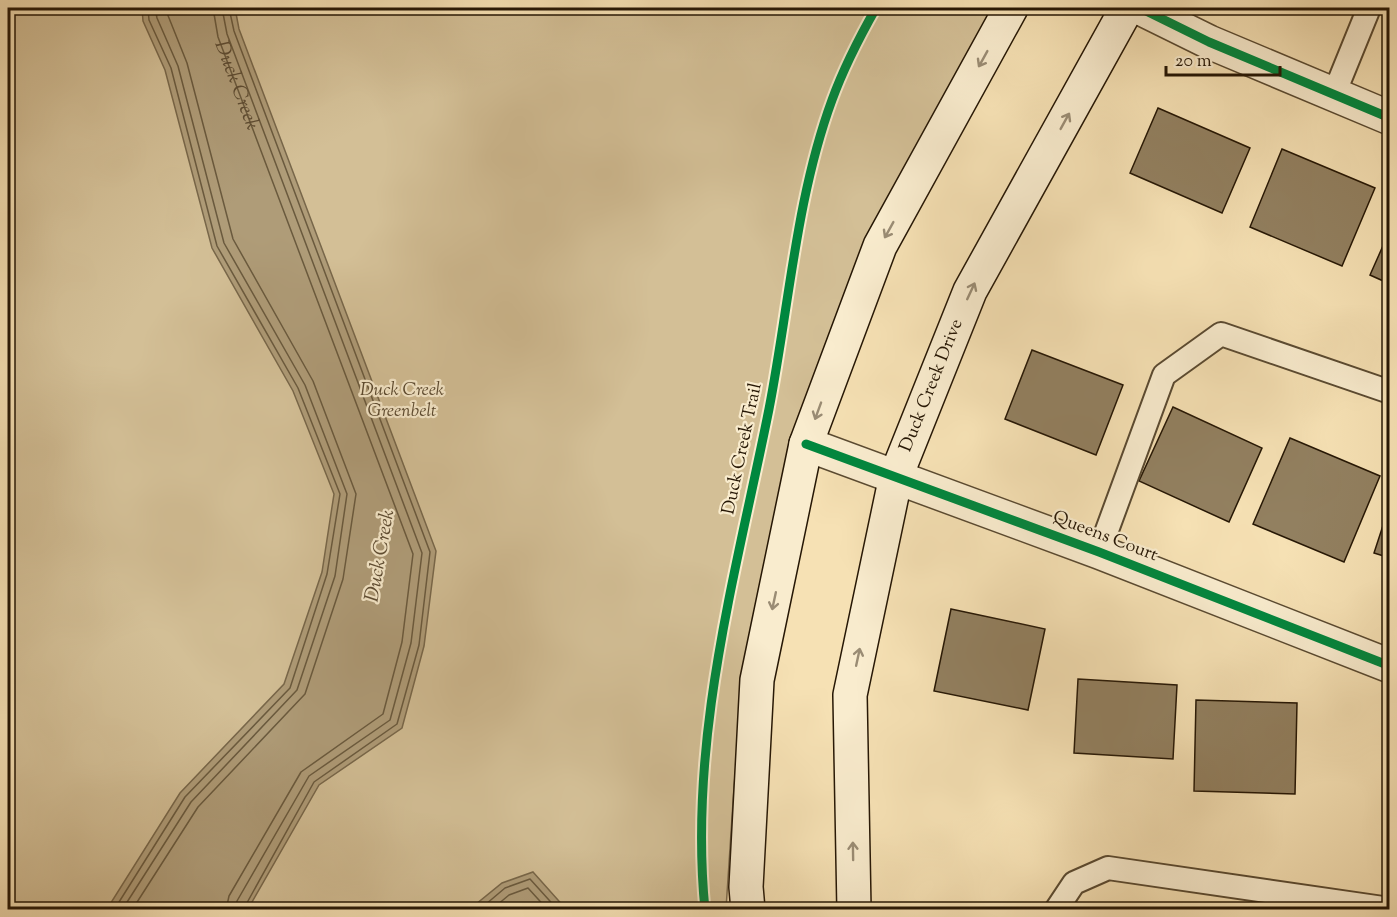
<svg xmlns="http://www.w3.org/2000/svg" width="1397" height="917" font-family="'Sorts Mill Goudy',serif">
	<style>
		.green { fill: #d3bf96; stroke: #7c6b4e; stroke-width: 1.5 }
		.water { fill: #af9c78; stroke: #78674a; stroke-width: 1.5 }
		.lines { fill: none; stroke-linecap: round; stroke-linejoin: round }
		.shore { stroke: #6a5a3e; stroke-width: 1.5 }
		.building { fill: #928060; stroke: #261705; stroke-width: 1.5 }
		.lane-casing { stroke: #5a4a31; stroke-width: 26 }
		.street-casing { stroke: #5a4a31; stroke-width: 36 }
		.secondary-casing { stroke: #261705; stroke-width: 36 }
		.lane { stroke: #f9ecce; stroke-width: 22 }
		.street { stroke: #f9ecce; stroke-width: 33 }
		.secondary { stroke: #f9ecce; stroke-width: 33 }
		.cycleway-casing { stroke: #f9ecce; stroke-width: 13 }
		.cycleway { stroke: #00873e; stroke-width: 9 }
		.oneway { stroke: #9a8c74 }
		.labels { text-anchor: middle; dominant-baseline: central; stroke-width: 4.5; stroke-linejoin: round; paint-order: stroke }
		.street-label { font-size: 18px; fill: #261705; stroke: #f9ecce }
		.park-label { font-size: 18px; font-style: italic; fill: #5a4930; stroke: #f9ecce }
		.water-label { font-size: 20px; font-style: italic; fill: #5d4c33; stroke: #f9ecce }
	</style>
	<rect width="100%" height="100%" fill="#f6e1b4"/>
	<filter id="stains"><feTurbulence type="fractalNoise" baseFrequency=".00333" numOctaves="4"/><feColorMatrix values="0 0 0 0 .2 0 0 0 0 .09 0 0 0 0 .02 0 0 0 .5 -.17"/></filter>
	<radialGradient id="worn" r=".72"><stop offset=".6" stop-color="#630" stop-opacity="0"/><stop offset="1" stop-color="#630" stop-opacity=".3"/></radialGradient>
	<!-- green -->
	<path class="green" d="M8,8H996L871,236L746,659L734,787L726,909H8Z"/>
	<!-- water -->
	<path class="water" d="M142,8H235L239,29L436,551L424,646L402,728L319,785L248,909H107L180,793L284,684L322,572L334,494L293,391L212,248L165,70L143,21Z
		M533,872L566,909H470L502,883Z"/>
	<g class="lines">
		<!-- shore -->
		<g class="shore">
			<path id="s1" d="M213,8L218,37L413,554L402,642L383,714L301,772L229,896L226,910"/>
			<path d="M222,8L227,34L422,553L411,643L390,720L309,776L237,901L235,910"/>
			<path d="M229,8L234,31L430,552L419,645L397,724L314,782L243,910"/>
			<path d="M114,910L185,797L290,688L327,574L340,494L298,388L217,246L171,68L149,20L148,8"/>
			<path d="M122,910L191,802L297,690L335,576L347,494L305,385L224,243L178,66L157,18L155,8"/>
			<path d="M132,910L198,807L305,694L343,579L356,494L313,381L233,239L187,63L165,8"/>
			<path d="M479,910L505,888L530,879L558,910"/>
			<path d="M491,910L509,895L528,888L548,910"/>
		</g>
	</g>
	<!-- building -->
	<path class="building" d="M1158,108L1250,148L1222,213L1130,173Z
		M1282,149L1375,188L1342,266L1250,227Z
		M1390,230V284L1370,275Z
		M1032,350L1123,385L1096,455L1005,419Z
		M1173,407L1262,448L1229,522L1139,481Z
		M1290,438L1380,476L1344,562L1253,524Z
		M1390,504V558L1374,553Z
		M951,609L1045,629L1028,710L934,691Z
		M1078,679L1177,685L1173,759L1074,753Z
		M1196,700L1297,703L1295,794L1194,791Z"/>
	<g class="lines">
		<!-- lane casing -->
		<g class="lane-casing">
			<path id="lane" d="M1334,94L1369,8
				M1099,552L1164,375L1221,334L1390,392
				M1056,910L1074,883L1108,868L1390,909"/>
		</g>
		<!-- street casing -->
		<g class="street-casing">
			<path id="street" d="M1140,8L1209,42L1390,118
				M806,444L1099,552L1390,666"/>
		</g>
		<!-- secondary casing -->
		<g class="secondary-casing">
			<g id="secondary">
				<path d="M748,910L746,887L757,680L806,444L880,246L1011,8"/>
				<path id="s2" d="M854,910L850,695L896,476L970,291L1127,8"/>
			</g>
		</g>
		<!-- lane -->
		<use href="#lane" class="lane"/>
		<!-- street -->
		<use href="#street" class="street"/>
		<!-- secondary -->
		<use href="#secondary" class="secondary"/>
		<!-- cycleway casing -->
		<g class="cycleway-casing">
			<path id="cycleway" d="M1140,8L1209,42L1390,118
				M806,444L1099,552L1390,666
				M705,910C688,739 736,574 769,409C789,307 796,198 832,100C844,67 859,38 876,8"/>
		</g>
		<!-- cycleway -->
		<use href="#cycleway" class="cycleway"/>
	</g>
	<!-- one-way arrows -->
	<defs><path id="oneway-shaft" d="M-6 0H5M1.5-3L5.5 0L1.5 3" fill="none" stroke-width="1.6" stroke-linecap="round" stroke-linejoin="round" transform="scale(1.5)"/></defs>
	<g class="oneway">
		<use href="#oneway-shaft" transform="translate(983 59) rotate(119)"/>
		<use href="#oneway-shaft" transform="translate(1065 121) rotate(-61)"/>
		<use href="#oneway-shaft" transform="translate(889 230) rotate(119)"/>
		<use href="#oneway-shaft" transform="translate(971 291) rotate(-65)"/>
		<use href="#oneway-shaft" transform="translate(818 411) rotate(110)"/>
		<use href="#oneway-shaft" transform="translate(774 601) rotate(102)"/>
		<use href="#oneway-shaft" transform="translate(858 657) rotate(-78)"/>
		<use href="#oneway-shaft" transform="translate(853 851) rotate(-91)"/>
	</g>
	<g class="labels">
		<!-- street labels -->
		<g class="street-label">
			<text stroke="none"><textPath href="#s2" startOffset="536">Duck Creek Drive</textPath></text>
			<text transform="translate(743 449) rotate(-78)">Duck Creek Trail</text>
			<text transform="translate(1105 537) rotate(21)">Queens Court</text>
		</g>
		<!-- park labels -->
		<g class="park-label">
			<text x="402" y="391">Duck Creek<tspan x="402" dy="21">Greenbelt</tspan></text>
		</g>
		<!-- water labels -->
		<g class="water-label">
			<text stroke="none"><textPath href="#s1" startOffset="81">Duck Creek</textPath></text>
			<text transform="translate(381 556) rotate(-80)">Duck Creek</text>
		</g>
	</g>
	<!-- margin -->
	<rect width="1397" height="917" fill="none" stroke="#f6e1b4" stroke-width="30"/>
	<rect x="9" y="9" width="1379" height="899" fill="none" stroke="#261705" stroke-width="3"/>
	<rect x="15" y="15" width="1367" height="887" fill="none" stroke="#261705" stroke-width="1.5"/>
	<!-- scale -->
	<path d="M1166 66v9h114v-9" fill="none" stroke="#261705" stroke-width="3"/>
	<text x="1175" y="66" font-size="18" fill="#261705" stroke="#f9ecce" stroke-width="4.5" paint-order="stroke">20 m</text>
	<rect width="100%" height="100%" filter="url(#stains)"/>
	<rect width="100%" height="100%" fill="url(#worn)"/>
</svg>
